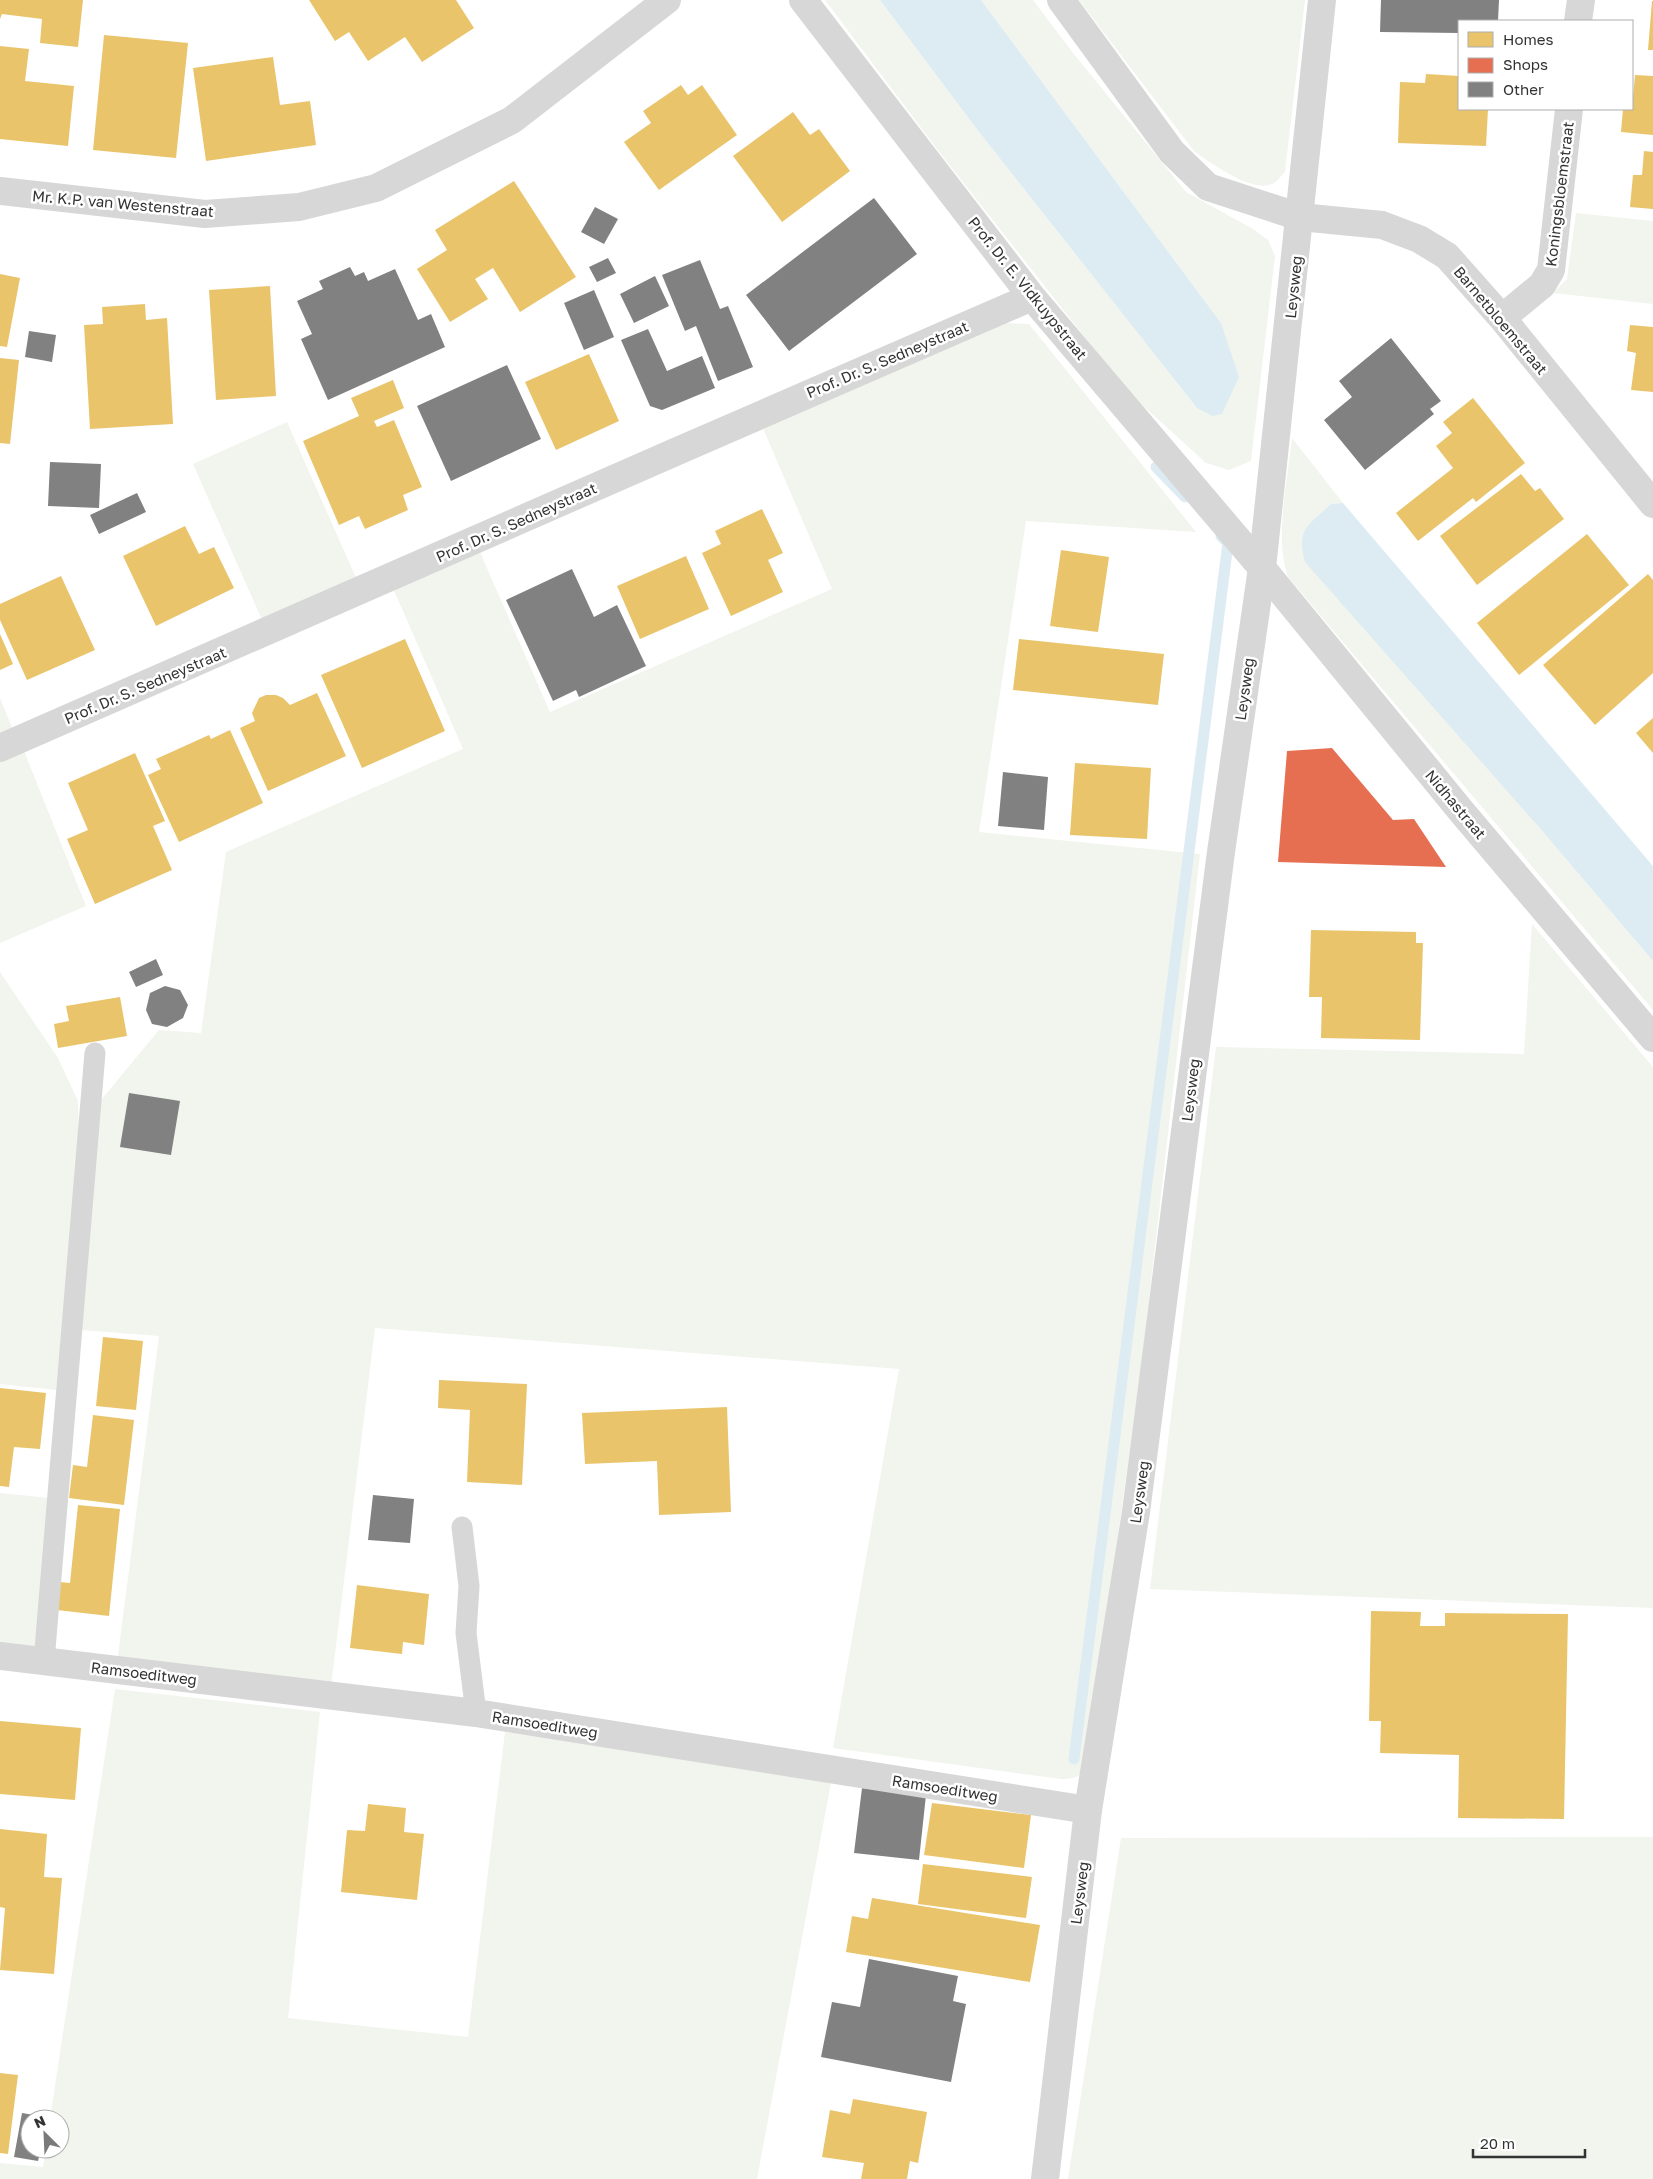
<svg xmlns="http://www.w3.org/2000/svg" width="1653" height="2179" font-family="'Golos Text',sans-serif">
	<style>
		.green { fill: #f1f5ed }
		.water { fill: #ddebf3 }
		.homes { fill: #e9c46a }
		.shops { fill: #e76f51 }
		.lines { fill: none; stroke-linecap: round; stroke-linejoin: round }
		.stream { stroke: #ddebf3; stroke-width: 11 }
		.building { fill: #818181 }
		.service { stroke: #d7d7d7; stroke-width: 21 }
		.minor { stroke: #d7d7d7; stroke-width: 28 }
		.tertiary { stroke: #d7d7d7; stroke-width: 28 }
		.labels { text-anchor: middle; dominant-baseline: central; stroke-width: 5; stroke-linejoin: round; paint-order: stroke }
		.street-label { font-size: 15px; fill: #333; stroke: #fff }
	</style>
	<rect width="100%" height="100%" fill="#fff"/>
	<!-- green -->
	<path class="green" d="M825,0H880L976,128L1197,408L1212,416L1221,323L981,0H1033L1073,53L1186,192L1253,229L1268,240L1275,256L1251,461L1229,470L1206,463L1128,392L940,153Z
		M1079,0H1305L1285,172C1282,175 1278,180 1274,183C1254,195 1211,163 1194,151Z
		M1576,213L1653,221V304L1553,293L1567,279Z
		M1003,323L1029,324L1196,532L1026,521L979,832L1200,854L1143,1352L1088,1757C1082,1775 1081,1779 1061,1779L833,1748L899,1369L375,1328L331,1687L117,1663L159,1336L81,1330L96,1106L159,1030L201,1033L226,852L463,749L393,588L479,550L550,712L832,589L762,426Z
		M287,422L357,580L263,622L193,464Z
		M1292,438L1343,503L1331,504L1538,826L1653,961V1010L1288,577C1274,539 1288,479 1292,438Z
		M0,698L13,730L0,736Z
		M24,751L86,906L0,943V761Z
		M1532,924L1653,1067V1608L1150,1589L1216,1047L1524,1054Z
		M0,972L58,1058L78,1101L79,1141L56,1390L0,1384Z
		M0,1493L50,1498L38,1650L0,1645Z
		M115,1689L320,1712L288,2018L468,2037L505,1732L832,1777L757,2179H0V2163L43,2167L46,2149H60V2119H50Z
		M1653,1837V2179H1068L1121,1838Z"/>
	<!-- water -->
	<path class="water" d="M880,0H981L1221,323L1239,377L1222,414L1212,416L1197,408L976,128Z
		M1343,503L1653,866V961L1538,826L1305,562C1296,528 1309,525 1331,504Z"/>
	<!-- homes -->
	<path class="homes" d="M0,0H83L78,47L40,43L42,19L2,14L0,19Z
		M309,0H456L474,28L422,62L405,37L368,61L349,32L335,41Z
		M1652,1H1653V50H1648Z
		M104,35L188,43L176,158L93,150Z
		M0,46L29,49L25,81L74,86L68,146L0,139Z
		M273,57L280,105L310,101L316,145L206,161L193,68Z
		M1426,74L1459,76V109H1488L1486,146L1398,143L1400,82L1425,83Z
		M1635,75L1653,76V135L1621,132L1623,109H1632Z
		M681,85L688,95L702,85L737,135L659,190L624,142L651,123L643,111Z
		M793,112L810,135L819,129L850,171L782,222L733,156Z
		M1644,151L1653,152V209L1630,207L1633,175H1642Z
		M514,181L576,277L520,312L493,268L475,279L488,299L450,322L417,269L447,250L435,230Z
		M0,274L20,278L7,347L0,346Z
		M270,286L276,396L216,400L209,290Z
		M145,304L146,320L167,318L173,424L90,429L84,325L103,324L102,307Z
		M1630,325L1653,327V392L1631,390L1636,353L1627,351Z
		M589,354L619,421L556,450L525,382Z
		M0,358L19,360L10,444L0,443Z
		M393,380L404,408L374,421L377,427L394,420L422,487L403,495L408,510L365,529L359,516L339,525L303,441L359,416L351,398Z
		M1473,398L1525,463L1476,502L1473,498L1418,541L1396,513L1453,468L1436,446L1452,433L1443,422Z
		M1521,474L1535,491L1540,488L1564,519L1477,585L1440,536Z
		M762,509L783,553L768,560L783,592L731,616L702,553L721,544L715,531Z
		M185,526L199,554L214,547L234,588L156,626L123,556Z
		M1587,534L1629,585L1519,675L1477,623Z
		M1061,550L1109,557L1098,632L1050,626Z
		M686,556L709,609L640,639L617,586Z
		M1648,574L1653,580V673L1595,725L1543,665Z
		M61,576L95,650L27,680L0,620V604Z
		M0,634L13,664L0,670Z
		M405,639L445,731L362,768L321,675Z
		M1019,639L1164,654L1158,705L1013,690Z
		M317,693L346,756L268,791L240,728L255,721L252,713L259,698L266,695H276L283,698L290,705Z
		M1653,718V753L1636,733Z
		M230,730L263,803L179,842L148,775L161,769L156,759L209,735L211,739Z
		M135,753L165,821L153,826L172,870L95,904L67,839L88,830L68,783Z
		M1075,763L1151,768L1147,839L1070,835Z
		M1311,930L1416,932V943H1423L1420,1040L1321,1038L1322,997H1309Z
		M120,997L127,1036L58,1048L54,1024L69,1021L66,1006Z
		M103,1337L143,1341L136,1410L96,1406Z
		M439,1380L527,1384L522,1485L467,1482L470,1410L438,1408Z
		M0,1388L46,1393L40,1449L14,1447L9,1487L0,1486Z
		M727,1407L731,1512L659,1515L657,1461L585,1464L582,1413Z
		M93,1415L134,1420L124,1505L69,1498L73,1465L87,1467Z
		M78,1505L120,1509L109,1616L57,1610L60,1582L70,1583Z
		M357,1585L429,1594L424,1645L403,1642L402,1654L350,1648Z
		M1371,1611L1421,1612L1420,1626H1445V1613L1568,1614L1564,1819L1458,1818L1459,1755L1380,1753L1381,1721H1369Z
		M0,1721L81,1728L75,1800L0,1794Z
		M932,1803L1031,1815L1024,1868L924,1855Z
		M368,1804L406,1808L404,1832L424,1834L417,1900L341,1892L347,1830L365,1831Z
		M0,1829L47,1834L44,1877L62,1878L54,1974L0,1970L5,1908L0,1907Z
		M923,1864L1032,1877L1026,1918L918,1904Z
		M872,1898L1040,1925L1030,1982L846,1952L852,1916L868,1919Z
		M0,2073L18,2075L8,2154L0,2153Z
		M853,2099L927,2112L918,2163L910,2161L907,2179H861L864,2163L822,2157L830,2110L850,2114Z"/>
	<!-- shops -->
	<path class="shops" d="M1332,748L1393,820L1414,819L1446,867L1278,862L1287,751Z"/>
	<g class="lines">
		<!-- stream -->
		<path class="stream" d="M1156,467L1185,497
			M1074,1759L1228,543L1221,536"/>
	</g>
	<!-- building -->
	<path class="building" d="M1381,0H1499L1498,21H1459V33L1380,32Z
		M874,198L917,254L789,351L746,295Z
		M595,207L618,219L604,244L581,232Z
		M608,258L616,273L597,282L589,267Z
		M700,260L720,309L728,306L753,367L718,381L696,326L685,331L662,275Z
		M350,267L355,276L364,272L368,281L395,269L418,320L431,314L445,347L328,400L301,339L312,334L297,301L323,289L319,281Z
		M655,276L669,306L634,323L620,294Z
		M594,290L614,337L584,350L564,303Z
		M648,329L667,371L702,356L715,388L662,410L650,406L621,340Z
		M29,331L56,335L52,362L25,357Z
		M1391,338L1441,401L1430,409L1434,414L1365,470L1324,420L1352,397L1339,381Z
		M507,365L541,439L451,481L417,406Z
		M50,462L101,464L99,508L48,506Z
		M137,493L146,512L99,534L90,515Z
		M572,569L594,617L617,605L646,666L579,697L576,690L553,701L506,600Z
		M1003,772L1048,777L1044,830L998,826Z
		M156,959L163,975L136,987L129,972Z
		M165,986L180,990L188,1005L183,1018L167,1027L152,1024L146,1010L150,993Z
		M129,1093L180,1101L171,1155L120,1147Z
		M373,1495L414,1499L410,1543L368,1540Z
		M862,1788L926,1795L919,1860L854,1853Z
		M869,1959L958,1976L953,2001L966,2004L951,2082L821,2057L832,2002L860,2007Z
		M22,2113L46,2117V2119H30V2149H41L38,2161L14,2157Z"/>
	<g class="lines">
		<!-- service -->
		<path class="service" d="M462,1527L469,1586L466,1633L476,1713
			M44,1661L95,1053"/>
		<!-- minor -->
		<path class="minor" d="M803,0L1032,297L1262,568L1462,812L1653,1038
			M1061,0L1172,152L1208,187L1300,217L1382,225L1419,239L1447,256L1502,318L1653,504
			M1578,21L1581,0
			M0,191L205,214L299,207L376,188L512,120L667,0
			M1502,318L1542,285L1551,270L1569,109
			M0,748C344,599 687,445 1032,297
			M0,1656L476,1713L1088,1810"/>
		<!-- tertiary -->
		<path class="tertiary" d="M1045,2179L1088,1810L1136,1512L1221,852L1262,568L1322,0"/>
	</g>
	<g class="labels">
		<!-- street labels -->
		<g class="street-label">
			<text transform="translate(1559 194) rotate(-83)">Koningsbloemstraat</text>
			<text transform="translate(123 203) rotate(5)">Mr. K.P. van Westenstraat</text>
			<text transform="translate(1293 287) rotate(-84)">Leysweg</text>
			<text transform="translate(1028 288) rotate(51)">Prof. Dr. E. Vidkuypstraat</text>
			<text transform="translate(1501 320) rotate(50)">Barnetbloemstraat</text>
			<text transform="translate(887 359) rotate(-23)">Prof. Dr. S. Sedneystraat</text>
			<text transform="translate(516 522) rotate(-24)">Prof. Dr. S. Sedneystraat</text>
			<text transform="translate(145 685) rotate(-23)">Prof. Dr. S. Sedneystraat</text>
			<text transform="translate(1244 689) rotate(-82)">Leysweg</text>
			<text transform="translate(1456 804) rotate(50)">Nidhastraat</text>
			<text transform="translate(1190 1090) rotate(-83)">Leysweg</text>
			<text transform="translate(1139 1492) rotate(-82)">Leysweg</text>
			<text transform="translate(144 1673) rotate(7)">Ramsoeditweg</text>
			<text transform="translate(545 1724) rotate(9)">Ramsoeditweg</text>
			<text transform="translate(945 1788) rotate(9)">Ramsoeditweg</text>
			<text transform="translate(1079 1893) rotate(-83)">Leysweg</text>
		</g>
	</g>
	<!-- legend -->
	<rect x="1458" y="20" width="175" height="90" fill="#ffffff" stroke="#adadad"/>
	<rect x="1468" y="32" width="25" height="15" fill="#e9c46a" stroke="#adadad"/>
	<text x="1503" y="45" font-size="15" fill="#333333">Homes</text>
	<rect x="1468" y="58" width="25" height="15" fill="#e76f51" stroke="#adadad"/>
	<text x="1503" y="70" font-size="15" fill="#333333">Shops</text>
	<rect x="1468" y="82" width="25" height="15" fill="#818181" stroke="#adadad"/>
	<text x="1503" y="95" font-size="15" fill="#333333">Other</text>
	<!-- north arrow -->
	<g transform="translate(45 2134) rotate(336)"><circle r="24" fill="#ffffff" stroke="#adadad"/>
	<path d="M0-4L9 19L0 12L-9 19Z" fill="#7a7a7a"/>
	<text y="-8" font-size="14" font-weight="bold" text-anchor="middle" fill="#333333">N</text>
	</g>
	<!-- scale -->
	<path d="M1473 2149v8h112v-8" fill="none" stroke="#333333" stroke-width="2.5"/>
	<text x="1480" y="2149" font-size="15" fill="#333333" stroke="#ffffff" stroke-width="4" paint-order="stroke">20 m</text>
</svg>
